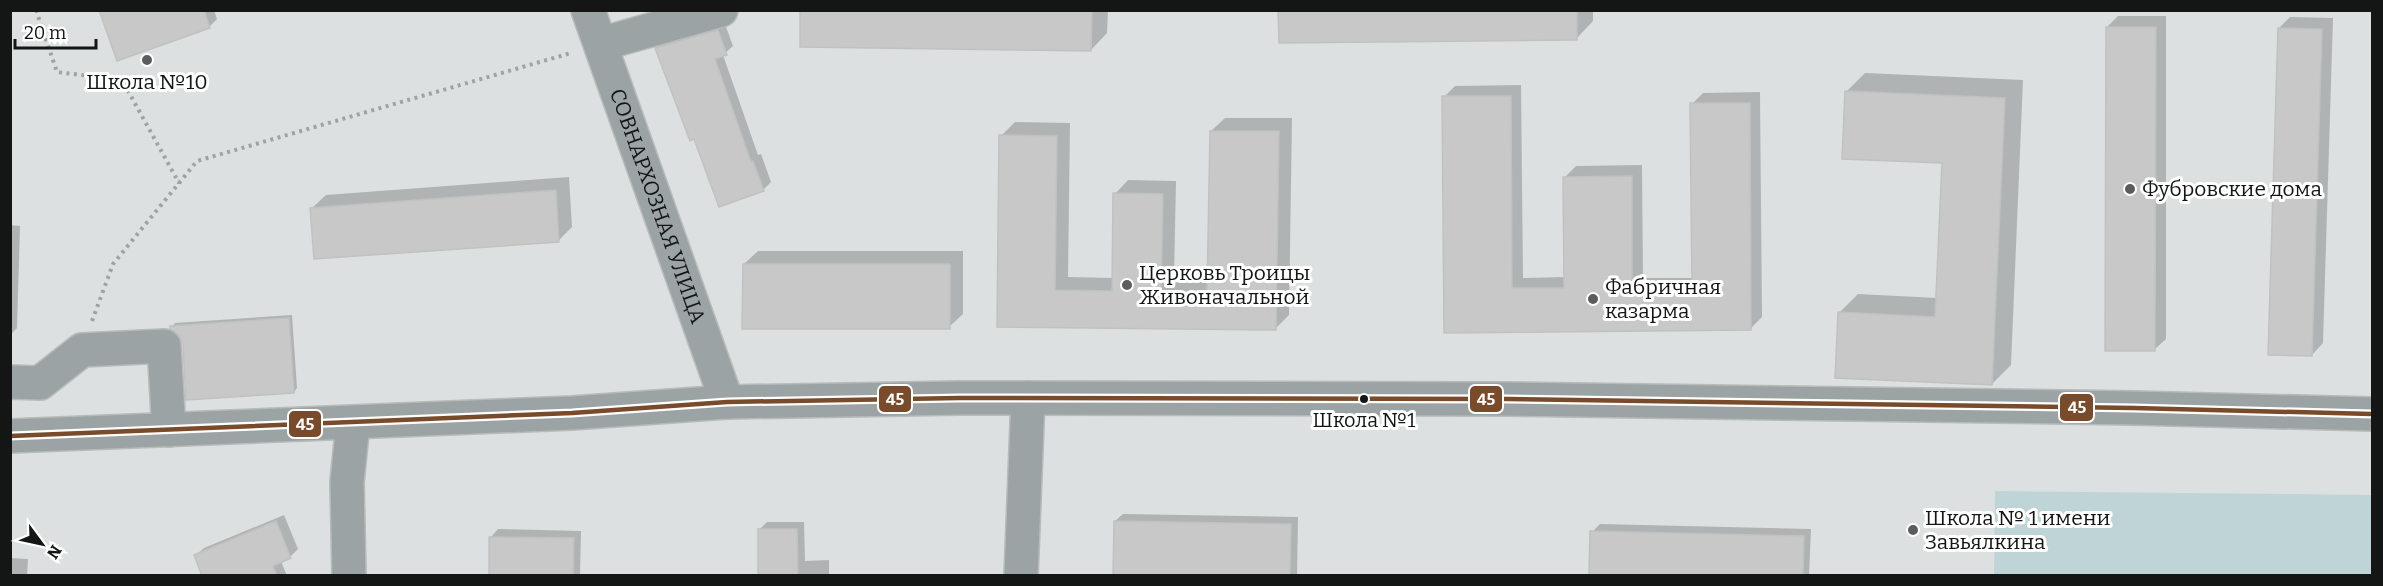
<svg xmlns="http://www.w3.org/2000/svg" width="2383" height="586" font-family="Bitter,serif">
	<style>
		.green { fill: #bed4d7 }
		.shadow { fill: #0003 }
		.building { fill: #c7c8c7; stroke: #c0c2c1; stroke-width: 1.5 }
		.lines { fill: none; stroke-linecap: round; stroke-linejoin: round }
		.minor-casing { stroke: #b9bbbb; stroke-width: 36 }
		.path { stroke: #9ea3a3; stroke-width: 4; stroke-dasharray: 3 4.5; stroke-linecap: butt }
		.minor { stroke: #9ba3a4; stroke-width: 33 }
		.bus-1-casing { stroke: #fff; stroke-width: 9 }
		.bus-1 { stroke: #7a4b2a; stroke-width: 4.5 }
		.poi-dot { fill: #5a5d5d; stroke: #fff; stroke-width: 2 }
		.bus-dot { fill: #141616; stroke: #fff; stroke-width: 2 }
		.labels { text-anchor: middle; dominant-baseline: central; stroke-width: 6; stroke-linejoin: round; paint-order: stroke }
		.bus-label { font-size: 20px; fill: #141616; stroke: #fff }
		.poi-label { font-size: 21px; fill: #141616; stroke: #fff; text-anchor: start }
		.street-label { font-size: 21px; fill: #141616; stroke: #fff }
		.line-badge { stroke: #fff; stroke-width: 2 }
		.badge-label { font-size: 16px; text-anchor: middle; font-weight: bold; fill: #fff }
	</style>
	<rect width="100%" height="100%" fill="#dce0e0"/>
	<!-- green -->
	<path class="green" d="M1995,491L2372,495V575H1994Z"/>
	<!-- shadow -->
	<path class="shadow" d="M101,10H214L217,19L209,27Z
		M802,10H1108L1107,33L1091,50Z
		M1280,10H1593V21L1577,38Z
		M2118,16H2166V339L2154,350L2107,27Z
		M2290,17L2333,18L2323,343L2312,355L2279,28Z
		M725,24L733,46L723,55L758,155L761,154L771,182L763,190L695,137L657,48L665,41Z
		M1865,73L2023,80L2011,365L1992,384L1839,313L1858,294L1938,298L1944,162L1846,92Z
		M1521,85L1523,278L1566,277L1565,177L1576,166L1642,165L1643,278H1693L1692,104L1703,93L1760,92L1762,317L1751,328L1446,332L1444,97L1455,86Z
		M1225,118H1292L1289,315L1275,329L998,325L1001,136L1015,122L1070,123L1068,277L1113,278L1115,194L1128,180L1176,181L1174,278L1209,279L1211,131Z
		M569,177L572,227L559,240L312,208L326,195Z
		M10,225L20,226L17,328L10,335Z
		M758,251H963V314L949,327L744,264Z
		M292,315L297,388L294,392L184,344L181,334L172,327L175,323Z
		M1123,514L1298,517L1297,576H1114L1115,521Z
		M284,515L298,549L290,557L281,561L287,576H204L196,555L204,548Z
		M767,522H804L805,561L829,560V576H760L759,530Z
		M1600,524L1811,529L1809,576H1591L1592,532Z
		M498,529L581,531L580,576H490L491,537Z
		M10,558L28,559L27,576H10Z"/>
	<!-- building -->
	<path class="building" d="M99,10H204L210,28L117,61Z
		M800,10H1092L1091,51L800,47Z
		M1278,10H1577V40L1279,43Z
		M2106,27H2156L2155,351H2105Z
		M2278,28L2322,29L2312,356L2268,355Z
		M718,30L727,55L715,59L751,162L753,161L764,191L719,207L694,139L690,141L655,48Z
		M1845,91L2005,98L1992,385L1835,378L1838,312L1935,317L1942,163L1842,159Z
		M1442,96H1511L1512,288H1564L1563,177L1632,176V289L1692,288L1690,103H1750L1751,330L1444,333Z
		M1210,131H1279L1276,330L997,327L999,135L1057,136L1055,290L1112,291L1113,193L1163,194L1161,291L1207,292Z
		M556,190L559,242L314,259L310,208Z
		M743,264H950V329H742Z
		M289,318L294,393L186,400L183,344L179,335L170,329V326Z
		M276,521L291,558L273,566L277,576H202L194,555Z
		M1114,521L1291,524L1290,576H1113Z
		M758,529H797L798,576H758Z
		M1590,531L1804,536L1803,576H1589Z
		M489,537L574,538L573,576H489Z"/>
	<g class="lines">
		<!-- minor casing -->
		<g class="minor-casing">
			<g id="minor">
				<path id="s1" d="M588,10L727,402"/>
				<path d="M601,44L721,10"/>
				<path d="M10,382L40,383L82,350L164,346L169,430"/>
				<path d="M10,436L572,413L727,402L959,398L1508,399L2134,408L2372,414"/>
				<path d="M349,576L347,482L353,423"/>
				<path d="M1021,576L1028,398"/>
			</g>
		</g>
		<!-- path -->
		<path class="path" d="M36,10L57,72L122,80L179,183
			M92,321L113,264L197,161L571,53"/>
		<!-- minor -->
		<use href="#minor" class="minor"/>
		<!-- bus-1 casing -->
		<g class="bus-1-casing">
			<path id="bus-1" d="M10,436L572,413L727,402L959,398L1508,399L2134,408L2372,414"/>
		</g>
		<!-- bus-1 -->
		<use href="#bus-1" class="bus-1"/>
	</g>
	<!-- markers -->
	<g class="poi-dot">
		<circle cx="147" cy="60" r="6"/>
		<circle cx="2130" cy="189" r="6"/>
		<circle cx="1127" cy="285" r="6"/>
		<circle cx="1593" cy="299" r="6"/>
		<circle cx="1913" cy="530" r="6"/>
	</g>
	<circle class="bus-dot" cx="1364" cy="399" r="5"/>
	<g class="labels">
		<!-- bus labels -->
		<g class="bus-label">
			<text x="1364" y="420">Школа №1</text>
		</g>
		<!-- poi labels -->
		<g class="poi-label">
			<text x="147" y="82" text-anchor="middle">Школа №10</text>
			<text x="2142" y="189">Фубровские дома</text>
			<text x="1139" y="273">Церковь Троицы<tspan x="1139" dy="24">Живоначальной</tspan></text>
			<text x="1605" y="287">Фабричная<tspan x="1605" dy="24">казарма</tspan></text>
			<text x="1925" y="518">Школа № 1 имени<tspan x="1925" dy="24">Завьялкина</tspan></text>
		</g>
		<!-- street labels -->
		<g class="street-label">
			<text stroke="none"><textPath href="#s1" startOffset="208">СОВНАРХОЗНАЯ УЛИЦА</textPath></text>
		</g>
	</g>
	<g class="line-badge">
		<rect x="1469" y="385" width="34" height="28" rx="6" fill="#7a4b2a"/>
		<rect x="878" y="385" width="34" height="28" rx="6" fill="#7a4b2a"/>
		<rect x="2059" y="393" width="35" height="29" rx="6" fill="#7a4b2a"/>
		<rect x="288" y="410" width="34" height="28" rx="6" fill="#7a4b2a"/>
	</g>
	<g class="badge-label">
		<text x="1486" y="405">45</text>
		<text x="895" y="405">45</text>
		<text x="2077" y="413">45</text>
		<text x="305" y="430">45</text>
	</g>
	<!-- border -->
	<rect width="2383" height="586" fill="none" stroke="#141616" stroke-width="24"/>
	<!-- north arrow -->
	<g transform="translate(42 544) rotate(123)" stroke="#ffffff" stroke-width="4.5" paint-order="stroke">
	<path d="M0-4.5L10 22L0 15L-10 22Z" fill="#141616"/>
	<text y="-9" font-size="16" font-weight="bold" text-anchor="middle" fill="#141616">N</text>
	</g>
	<!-- scale -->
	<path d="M15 39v9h81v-9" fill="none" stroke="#141616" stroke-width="3"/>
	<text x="24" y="39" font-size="18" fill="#141616" stroke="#ffffff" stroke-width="4.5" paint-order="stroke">20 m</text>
</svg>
